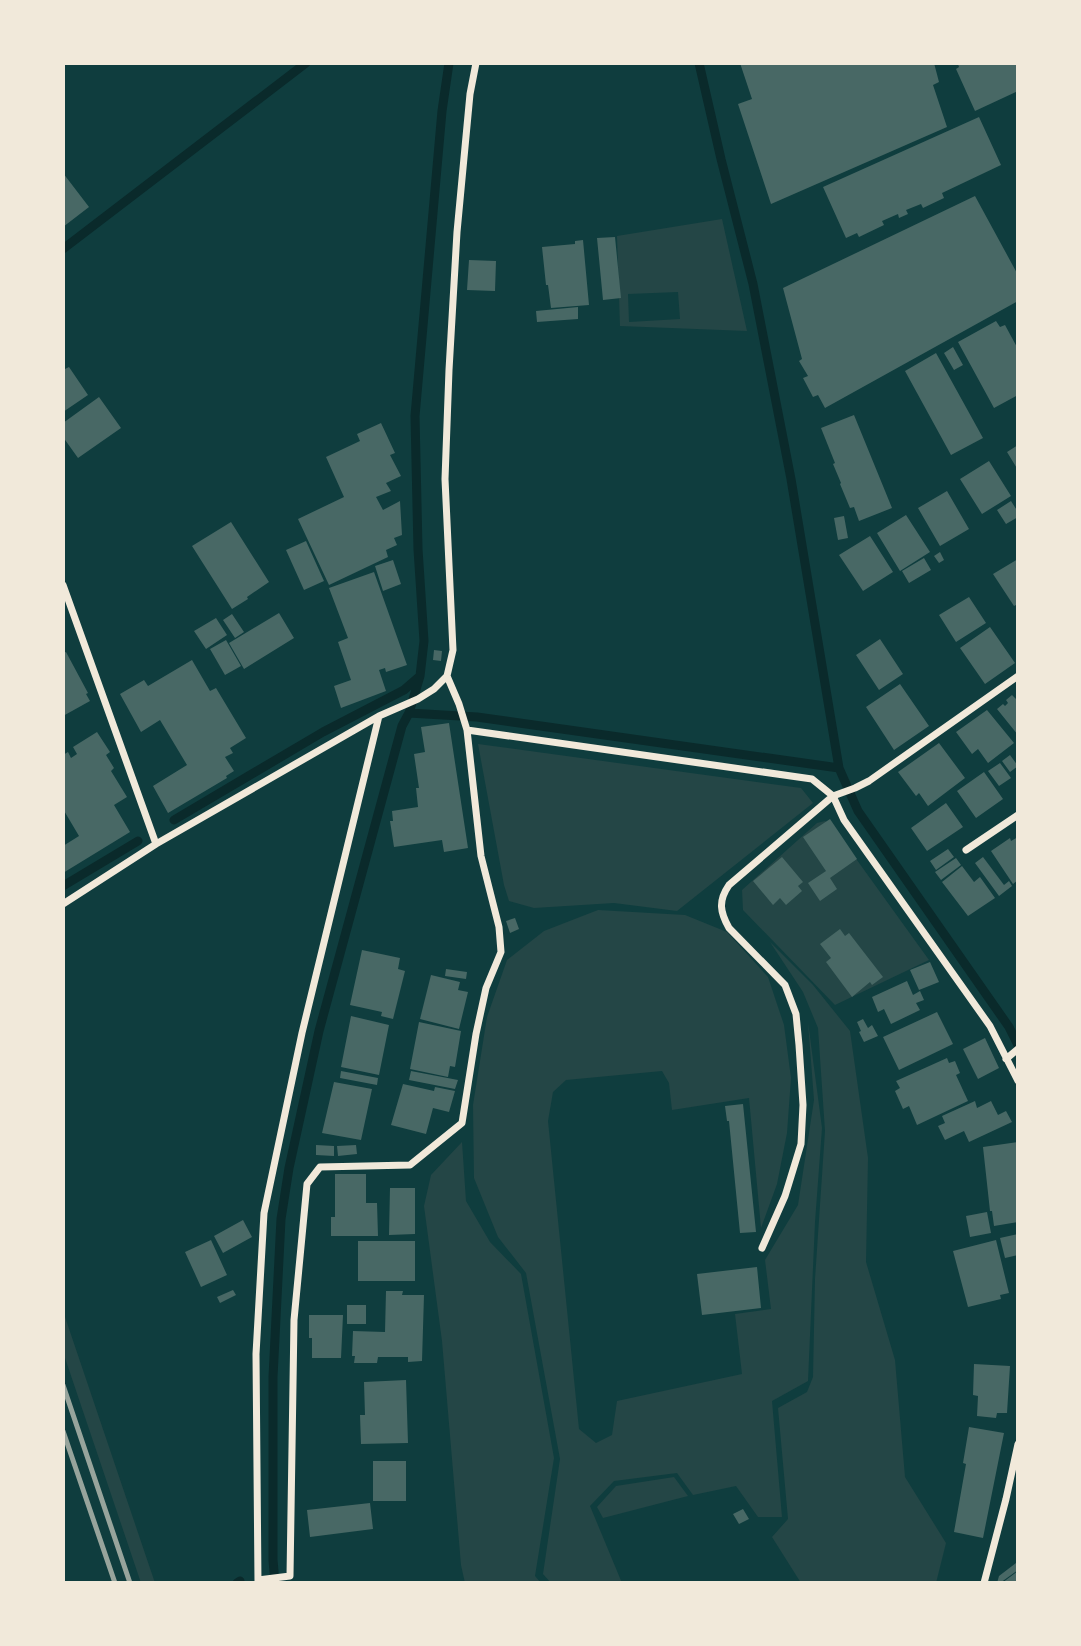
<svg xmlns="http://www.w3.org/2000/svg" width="1081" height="1646" font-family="Commissioner,sans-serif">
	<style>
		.green { fill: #244646; fill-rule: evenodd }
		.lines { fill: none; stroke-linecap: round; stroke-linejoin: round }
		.stream { stroke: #0a2a2b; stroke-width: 9 }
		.building { fill: #486865 }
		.minor { stroke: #f1e9da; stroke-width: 7 }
		.rail { stroke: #97a49c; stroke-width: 5 }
	</style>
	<rect width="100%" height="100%" fill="#0f3d3e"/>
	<!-- green -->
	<path class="green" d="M722,219L747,331L620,326L617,236ZM678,292L680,319L629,322L628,294Z
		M478,744L801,788L813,803L677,911L614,903L534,908L509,901L504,885Z
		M825,821L831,824L929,960L835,1005L743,910L742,890L817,823Z
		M598,910L685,915L727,932L768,977L784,1025L791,1078L787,1133L777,1184L761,1228L749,1098L672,1110L669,1083L662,1071L566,1080L553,1092L548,1121L579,1429L596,1443L612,1435L617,1401L742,1374L735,1314L771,1309L765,1260L798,1205L814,1100L808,1022L822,1128L815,1222L808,1381L772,1401L782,1517H758L736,1486L693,1495L677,1473L614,1481L590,1506L622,1583H551L543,1574L560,1459L526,1273L498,1237L474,1178L473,1105L487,1017L507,960L544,931Z
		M770,942L813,985L850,1031L868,1158L866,1262L895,1360L905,1477L946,1543L936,1583H801L772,1537L788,1519L778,1408L807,1392L813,1377L815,1279L825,1131L818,1028L803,992Z
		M462,1142L466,1201L490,1242L521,1274L554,1458L535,1576L541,1583H465L461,1565L442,1341L424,1206L431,1175Z
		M63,1311L155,1583H141L63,1352Z
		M674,1477L688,1496L603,1518L597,1507L616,1486Z"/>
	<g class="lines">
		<!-- stream -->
		<path class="stream" d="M699,63L721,159L753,284L791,479L839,768L858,811L1009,1027L1018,1045
			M63,249L306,63
			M409,713L477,717L839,768
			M174,820L323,732L404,690L419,677
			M63,886L138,841
			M237,1583L240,1581
			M275,1583L273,1560V1377L281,1219L289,1168L319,1031L402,726L409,713L420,676L424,641L418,549L415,416L442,111L449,63"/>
	</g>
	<!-- building -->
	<path class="building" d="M740,63H934L939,82L933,85L947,127L771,204L738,104L752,99Z
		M960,63H1018V91L975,111L956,69L959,67L958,64Z
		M979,117L1001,165L942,193L944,198L923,208L921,204L906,210L908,214L899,218L898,214L882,221L884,225L859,237L857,233L846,238L823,187Z
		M63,173L89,207L63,227Z
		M975,196L1018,275V301L825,408L818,395L813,397L803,378L808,376L799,361L802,359L783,288Z
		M615,237L621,298L603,300L597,238Z
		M583,240L589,305L551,308L548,285H546L542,247L575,244V241Z
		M469,260L496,261L495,291L467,290Z
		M578,307V319L537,322L536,311Z
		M996,321L1000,327L1005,325L1018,349V395L994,408L958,342Z
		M953,347L963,365L954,370L944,353Z
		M936,353L983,438L951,455L905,371Z
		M69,367L88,395L63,412V370Z
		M99,397L121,428L78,458L63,437V423Z
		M854,415L892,508L859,521L854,507L850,508L840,484L841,483L833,464L835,463L821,428Z
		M381,423L395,453L390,455L401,476L386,483L391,491L376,497L383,510L400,501L402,535L394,538L397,545L386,550L388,557L329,585L298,519L344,497L326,457L360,441L357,434Z
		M1018,445V470L1007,452Z
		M989,461L1011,496L982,514L960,479Z
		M947,491L969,529L940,546L918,508Z
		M1011,501L1018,512V517L1006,524L997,510Z
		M906,515L930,552L900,571L877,533Z
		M844,516L848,538L838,540L834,518Z
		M231,522L269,582L247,597L248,599L232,609L192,546Z
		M870,536L893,572L863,591L839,555Z
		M306,541L324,581L304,590L286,550Z
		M940,552L944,560L939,563L934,556Z
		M924,558L931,570L909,583L902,571Z
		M1018,559V604L1014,606L993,574Z
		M393,560L401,584L383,591L375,566Z
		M374,572L407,665L386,672L385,668L379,670L386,691L341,708L334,686L351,680L338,642L348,638L329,588Z
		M969,597L986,623L956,642L939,615Z
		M279,613L294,638L244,669L229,643Z
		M232,614L244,632L235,638L223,620Z
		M216,618L227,635L206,649L194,631Z
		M990,627L1015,663L985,684L960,648Z
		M880,639L903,674L879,690L856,655Z
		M226,640L241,666L225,675L210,649Z
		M434,650L442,651L441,661L433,660Z
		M66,652L88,693L86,694L90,701L63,716V653Z
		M192,660L210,691L216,688L246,738L230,748L233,753L225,757L234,771L226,776L227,778L168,813L153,786L187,765L160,720L141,732L120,694L144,680L148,686Z
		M900,684L929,726L894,750L866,707Z
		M1012,695L1016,699L1018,698V735L997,709L1003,704L1005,706L1008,703L1006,700Z
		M987,710L1014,743L988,763L978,749L972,754L956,732Z
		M449,723L468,848L444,852L442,840L394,847L390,821H393L392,811L418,807L416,788H419L414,754L425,752L421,727Z
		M97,732L110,752L106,755L114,768L111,771L127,797L114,805L130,832L63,873V846L79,836L63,809V755L68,752L71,758L77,754L73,747Z
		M939,743L965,778L928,806L919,793L916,796L898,772Z
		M1010,755L1018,766L1010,772L1002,761Z
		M1000,763L1011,778L999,786L988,771Z
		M984,772L1003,799L976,818L957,791Z
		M946,803L963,827L927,851L911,828Z
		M830,819L857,859L830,878L837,889L820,901L808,883L826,871L803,837Z
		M1018,837V880L1013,884L991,851L1010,838L1011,841Z
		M948,849L954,857L936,870L930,861Z
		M782,857L803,882L798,886L802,891L786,905L780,898L773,905L753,881Z
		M983,857L1004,885L1009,881L1012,886L999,896L975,863Z
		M956,858L961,865L941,880L935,872Z
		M962,866L974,882L980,877L995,898L968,916L942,882Z
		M515,918L519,929L510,933L506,921Z
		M840,929L845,936L849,933L883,977L872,985L870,982L852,997L826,962L831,958L820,944Z
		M362,950L400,958L398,969L405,971L393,1019L381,1016L382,1012L350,1005Z
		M930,962L939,982L919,990L910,970Z
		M446,969L467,972L466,979L445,976Z
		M431,975L460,982L458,990L468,992L459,1029L420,1019Z
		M907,981L913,995L920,991L924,1000L916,1003L920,1010L891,1024L884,1009L878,1012L872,997Z
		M937,1012L953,1044L899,1070L883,1037Z
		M351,1016L389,1025L379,1075L341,1067Z
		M863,1019L868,1028L872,1025L878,1036L864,1042L859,1032L861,1031L857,1022Z
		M419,1022L461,1031L455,1067L450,1066L448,1077L410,1069Z
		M985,1038L999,1068L978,1079L963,1049Z
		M947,1058L949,1063L955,1061L960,1073L956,1075L968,1101L917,1125L909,1106L903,1109L895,1091L900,1088L896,1081Z
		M341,1071L378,1078L377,1085L340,1078Z
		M411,1071L458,1080L455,1089L409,1080Z
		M334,1082L372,1089L361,1140L322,1133Z
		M403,1084L434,1091L435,1087L455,1091L449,1112L433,1108L426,1134L391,1125Z
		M975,1101L977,1108L991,1101L998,1115L1006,1111L1012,1122L969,1142L964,1131L945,1140L938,1126L945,1123L942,1116Z
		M743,1104L756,1232L740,1233L729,1121H727L725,1106Z
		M1018,1142V1222L994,1226L992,1211H990L983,1147Z
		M316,1145L334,1146V1156L316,1155Z
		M356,1145L357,1154L338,1156L337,1146Z
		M335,1174H366V1203H377L378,1236H331V1217H335Z
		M390,1188H415V1234L389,1235Z
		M987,1212L991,1233L970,1237L966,1216Z
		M243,1220L252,1237L223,1253L214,1236Z
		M1018,1234V1255L1005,1258L1000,1238Z
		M211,1240L227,1275L201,1287L185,1252Z
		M996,1240L1009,1293L1000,1295L1001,1299L968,1307L953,1251Z
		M358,1241H415V1281H358Z
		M757,1267L761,1308L702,1315L697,1274Z
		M233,1290L236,1295L220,1303L217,1297Z
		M386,1291H403L402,1295H424L422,1361L408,1362V1357H378L377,1363H354L355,1356H352L353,1331L385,1332Z
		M347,1305H366V1324H347Z
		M309,1315H343L341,1358H312V1338H309Z
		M974,1364L1010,1366L1007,1413H997L996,1418L977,1416L978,1396L973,1395Z
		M406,1380L408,1443L361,1444L360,1415H365L364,1382Z
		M969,1427L1004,1433L983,1538L954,1532L966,1464L963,1463Z
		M373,1461H406V1501H373Z
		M370,1503L373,1529L310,1537L307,1510Z
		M743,1509L749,1519L739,1524L733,1514Z
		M1016,1563L1018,1565V1570L1000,1583H997L999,1576Z
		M1018,1571V1583H1002Z"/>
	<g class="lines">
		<!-- minor -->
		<path class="minor" d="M63,585L156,844
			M467,730L812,779L833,796L844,820L990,1026L1018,1081
			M966,850L1018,815
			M63,904L156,844L379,716L418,699L434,689L447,676
			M1006,1059L1018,1049
			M762,1248L785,1196L801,1144L803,1105L799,1045L796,1014L785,985L729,928C720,912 718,901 729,885L833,796L855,788L869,781L1018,676
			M258,1580L290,1576L294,1320L307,1184L320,1167L410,1165L462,1123L476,1034L486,988L501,952L499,927L481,856L467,730L459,704L447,676L453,650L445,479L449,370L457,232L470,94L476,63
			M258,1583L256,1354L264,1213L302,1033L379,716
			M984,1583L1006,1499L1018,1444"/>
		<!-- rail -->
		<path class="rail" d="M63,1385L130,1583
			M63,1431L115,1583"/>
	</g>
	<!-- border -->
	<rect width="1081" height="1646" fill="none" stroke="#f1e9da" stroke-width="130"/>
</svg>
